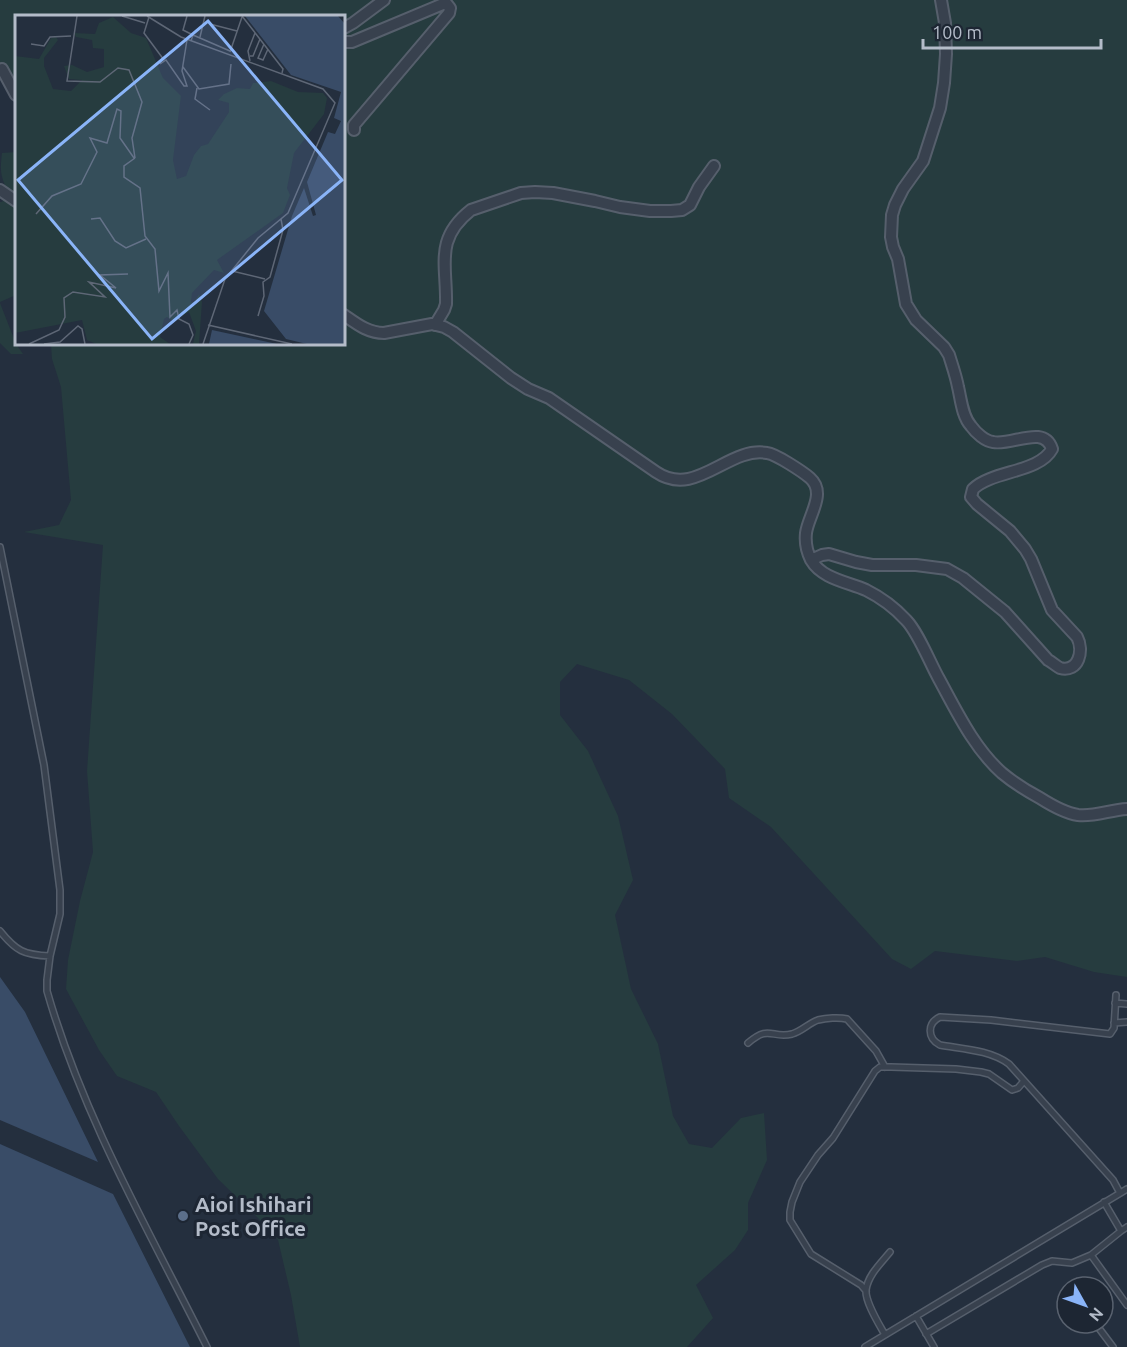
<svg xmlns="http://www.w3.org/2000/svg" width="1127" height="1347" font-family="Ubuntu,sans-serif">
	<style>
		.green { fill: #263c3f }
		.water { fill: #394c67 }
		.lines { fill: none; stroke-linecap: round; stroke-linejoin: round }
		.service-casing { stroke: #565f6c; stroke-width: 8 }
		.minor-casing { stroke: #565f6c; stroke-width: 14 }
		.service { stroke: #38414e; stroke-width: 5 }
		.minor { stroke: #38414e; stroke-width: 10 }
		.service-dot { fill: #5c6f8a; stroke: #1d2633; stroke-width: 2 }
		.labels { text-anchor: middle; dominant-baseline: central; stroke-width: 6; stroke-linejoin: round; paint-order: stroke }
		.poi-label { font-size: 21px; font-weight: bold; fill: #b4bcc9; stroke: #1d2633; text-anchor: start }
		.inset-road { fill: none; stroke: #5e6776; stroke-width: 1.5 }
		.view { fill: #8ab4f8; fill-opacity: 0.15; stroke: #8ab4f8; stroke-width: 3 }
		.inset-edge { fill: none; stroke: #b4bcc9; stroke-width: 3 }
	</style>
	<rect width="100%" height="100%" fill="#242f3e"/>
	<!-- green -->
	<path class="green" d="M0,0H1127V977L1094,972L1045,957L1017,961L935,951L911,969L892,959L771,827L729,798L725,769L672,714L629,680L577,664L560,682V715L588,751L618,816L633,880L615,915L631,989L658,1044L673,1116L689,1144L712,1148L741,1118L764,1113L767,1160L748,1203V1230L735,1250L696,1285L713,1318L687,1347H300L291,1295L278,1240L259,1219L218,1179L179,1126L156,1092L117,1076L99,1050L66,989L68,960L80,901L93,852L87,771L103,545L24,532L59,525L71,500L61,387L52,359L51,344H344V16H16V82L9,70L0,63Z
		M16,152V295L0,302V202H2L8,192C0,175 0,171 2,153Z
		M0,303L16,344L23,354H11L0,343Z"/>
	<!-- water -->
	<path class="water" d="M0,977L25,1012L98,1162L0,1120Z
		M0,1144L113,1194L190,1347H0Z"/>
	<g class="lines">
		<!-- service casing -->
		<g class="service-casing">
			<path id="service" d="M0,547L44,765L60,890V914L50,956L47,980V991C83,1117 149,1231 207,1347
				M0,931C16,951 24,955 50,956
				M1116,995L1114,1028L1110,1034L991,1020L940,1017C927,1023 927,1038 940,1045C963,1049 990,1050 1009,1064L1113,1180L1120,1193
				M1115,1003L1127,1004
				M1114,1023L1127,1022
				M748,1043C770,1024 771,1039 792,1034C802,1031 809,1023 818,1020C826,1018 839,1017 847,1019L876,1051L885,1067
				M1104,1202L1121,1231L1127,1227
				M1091,1255L1127,1305
				M866,1291L861,1285L811,1254L790,1220V1212L792,1202L800,1182L818,1155L833,1138L875,1071L880,1067H891L956,1069L981,1072L989,1074L1012,1090L1018,1088L1024,1081
				M916,1316L934,1347
				M1095,1323L1113,1347
				M926,1334L1042,1265L1052,1261L1072,1263L1091,1255L1121,1231
				M885,1335C879,1324 865,1302 866,1290C868,1275 881,1263 890,1252
				M865,1347L1127,1189"/>
		</g>
		<!-- minor casing -->
		<g class="minor-casing">
			<path id="minor" d="M344,28L353,23L384,0
				M344,42H352L443,4L446,3L450,8L449,13L354,125V130
				M2,69L16,95
				M0,190L16,201
				M344,315C357,324 368,333 384,333L432,324L444,327L453,332L511,378L528,389L549,398L656,472C696,499 728,446 767,453C776,454 803,472 810,478C827,493 808,516 806,533C805,542 807,552 811,560C822,579 848,582 866,590C880,597 895,608 906,620C918,632 930,663 939,679C957,712 974,748 1002,773C1014,783 1027,791 1040,798C1051,805 1065,813 1078,815C1094,817 1110,810 1127,809
				M435,325L444,310L446,304C447,265 434,239 471,210L521,193L535,192L553,193L595,201L620,207L650,211H671L682,210L690,205L699,187L714,166
				M811,560L822,555L829,554L856,562L872,565H916L947,569L963,578L1005,612L1048,660C1052,662 1056,666 1060,668C1079,673 1084,650 1077,637L1052,610L1031,559L1025,549L1010,531L977,504L971,497L973,489C993,470 1039,473 1052,449C1044,424 1012,446 993,442C985,441 976,433 971,426C962,416 961,399 958,387C956,376 952,365 949,355L944,347L916,320L906,304L898,259L893,247L891,237L892,215L895,205L903,189L923,161L940,108L944,83L946,54L945,23L941,0"/>
		</g>
		<!-- service -->
		<use href="#service" class="service"/>
		<!-- minor -->
		<use href="#minor" class="minor"/>
	</g>
	<!-- markers -->
	<circle class="service-dot" cx="183" cy="1216" r="6"/>
	<g class="labels">
		<!-- poi labels -->
		<g class="poi-label">
			<text x="195" y="1204">Aioi Ishihari<tspan x="195" dy="24">Post Office</tspan></text>
		</g>
	</g>
	<!-- overview -->
	<g transform="translate(15 15)">
		<rect width="330" height="330" fill="#242f3e"/>
		<path d="M98,2L116,18L131,23L148,63L166,81L158,145L162,164L171,161L179,140L186,131L193,129L214,97V88L203,85L209,79L222,73L235,74L238,68L256,66L283,77L308,78L312,83L309,99L279,138L272,173L275,180L268,198L202,245L209,258L199,255L177,278L176,287L179,288L184,279L187,287L184,329H178L181,316L174,297L158,306L152,302L149,304L145,322L155,329H81L72,325L67,305L0,318V41L24,44L36,23L41,22L43,25L29,43V51L38,74L56,76L67,65L54,64L49,51L57,50L72,57L89,52V34L78,33L77,25L61,22L59,18L80,19L84,8Z" fill="#263c3f"/>
		<path d="M230,1H323L330,9V329H292L271,324L249,296L277,201L289,173L298,201L301,200L292,167L313,117L320,119L326,106L319,103L326,77L276,60ZM197,315L262,329H194Z" fill="#394c67"/>
		<path class="inset-road" d="M62,1L52,66L85,67L103,53L114,55L127,87L117,123L120,143M107,1L130,8M132,1L166,22L308,74L320,88L273,198L243,223L210,264L188,329M172,1L168,15L178,20L176,26M227,1L268,54L267,58M134,2L129,18L149,45M195,9L222,16M178,20L215,36M185,22L190,1M16,29L29,31L35,22L56,21M249,29L243,43L248,45L253,34M215,37L227,2M235,41H238L245,24M235,46L233,36L240,18M145,49L151,45L169,71H172L167,56L172,25M168,52L184,74L214,69L216,49M182,73L180,84L195,95M120,143L109,151V162L125,173L130,221L140,234L144,276L153,258L155,302L162,295L164,304L174,309L178,320L174,329M21,199L37,181L66,169L82,137L75,123L92,128L102,94L106,96L105,123L119,143M76,204L85,203L100,226L111,233L131,224M217,256L250,264M243,301L249,281L248,267L255,262L268,215L266,204M193,310L277,329M14,329L44,315L50,302L49,283L58,277L90,282L74,267L101,273L85,260L113,259M29,329L45,327L63,311L67,314L70,329"/>
		<path class="view" d="M193,6L327,165L137,324L3,165Z"/>
		<rect width="330" height="330" class="inset-edge"/>
	</g>
	<!-- north arrow -->
	<g transform="translate(1085 1305) rotate(130)"><circle r="28" fill="#1d2633" stroke="#59626f" stroke-width="1.5"/>
	<path d="M0-4.5L10 22L0 15L-10 22Z" fill="#8ab4f8"/>
	<text y="-9" font-size="16" font-weight="bold" text-anchor="middle" fill="#b4bcc9">N</text>
	</g>
	<!-- scale -->
	<path d="M923 39v9h178v-9" fill="none" stroke="#b4bcc9" stroke-width="3"/>
	<text x="932" y="39" font-size="18" fill="#b4bcc9" stroke="#1d2633" stroke-width="4.5" paint-order="stroke">100 m</text>
</svg>
